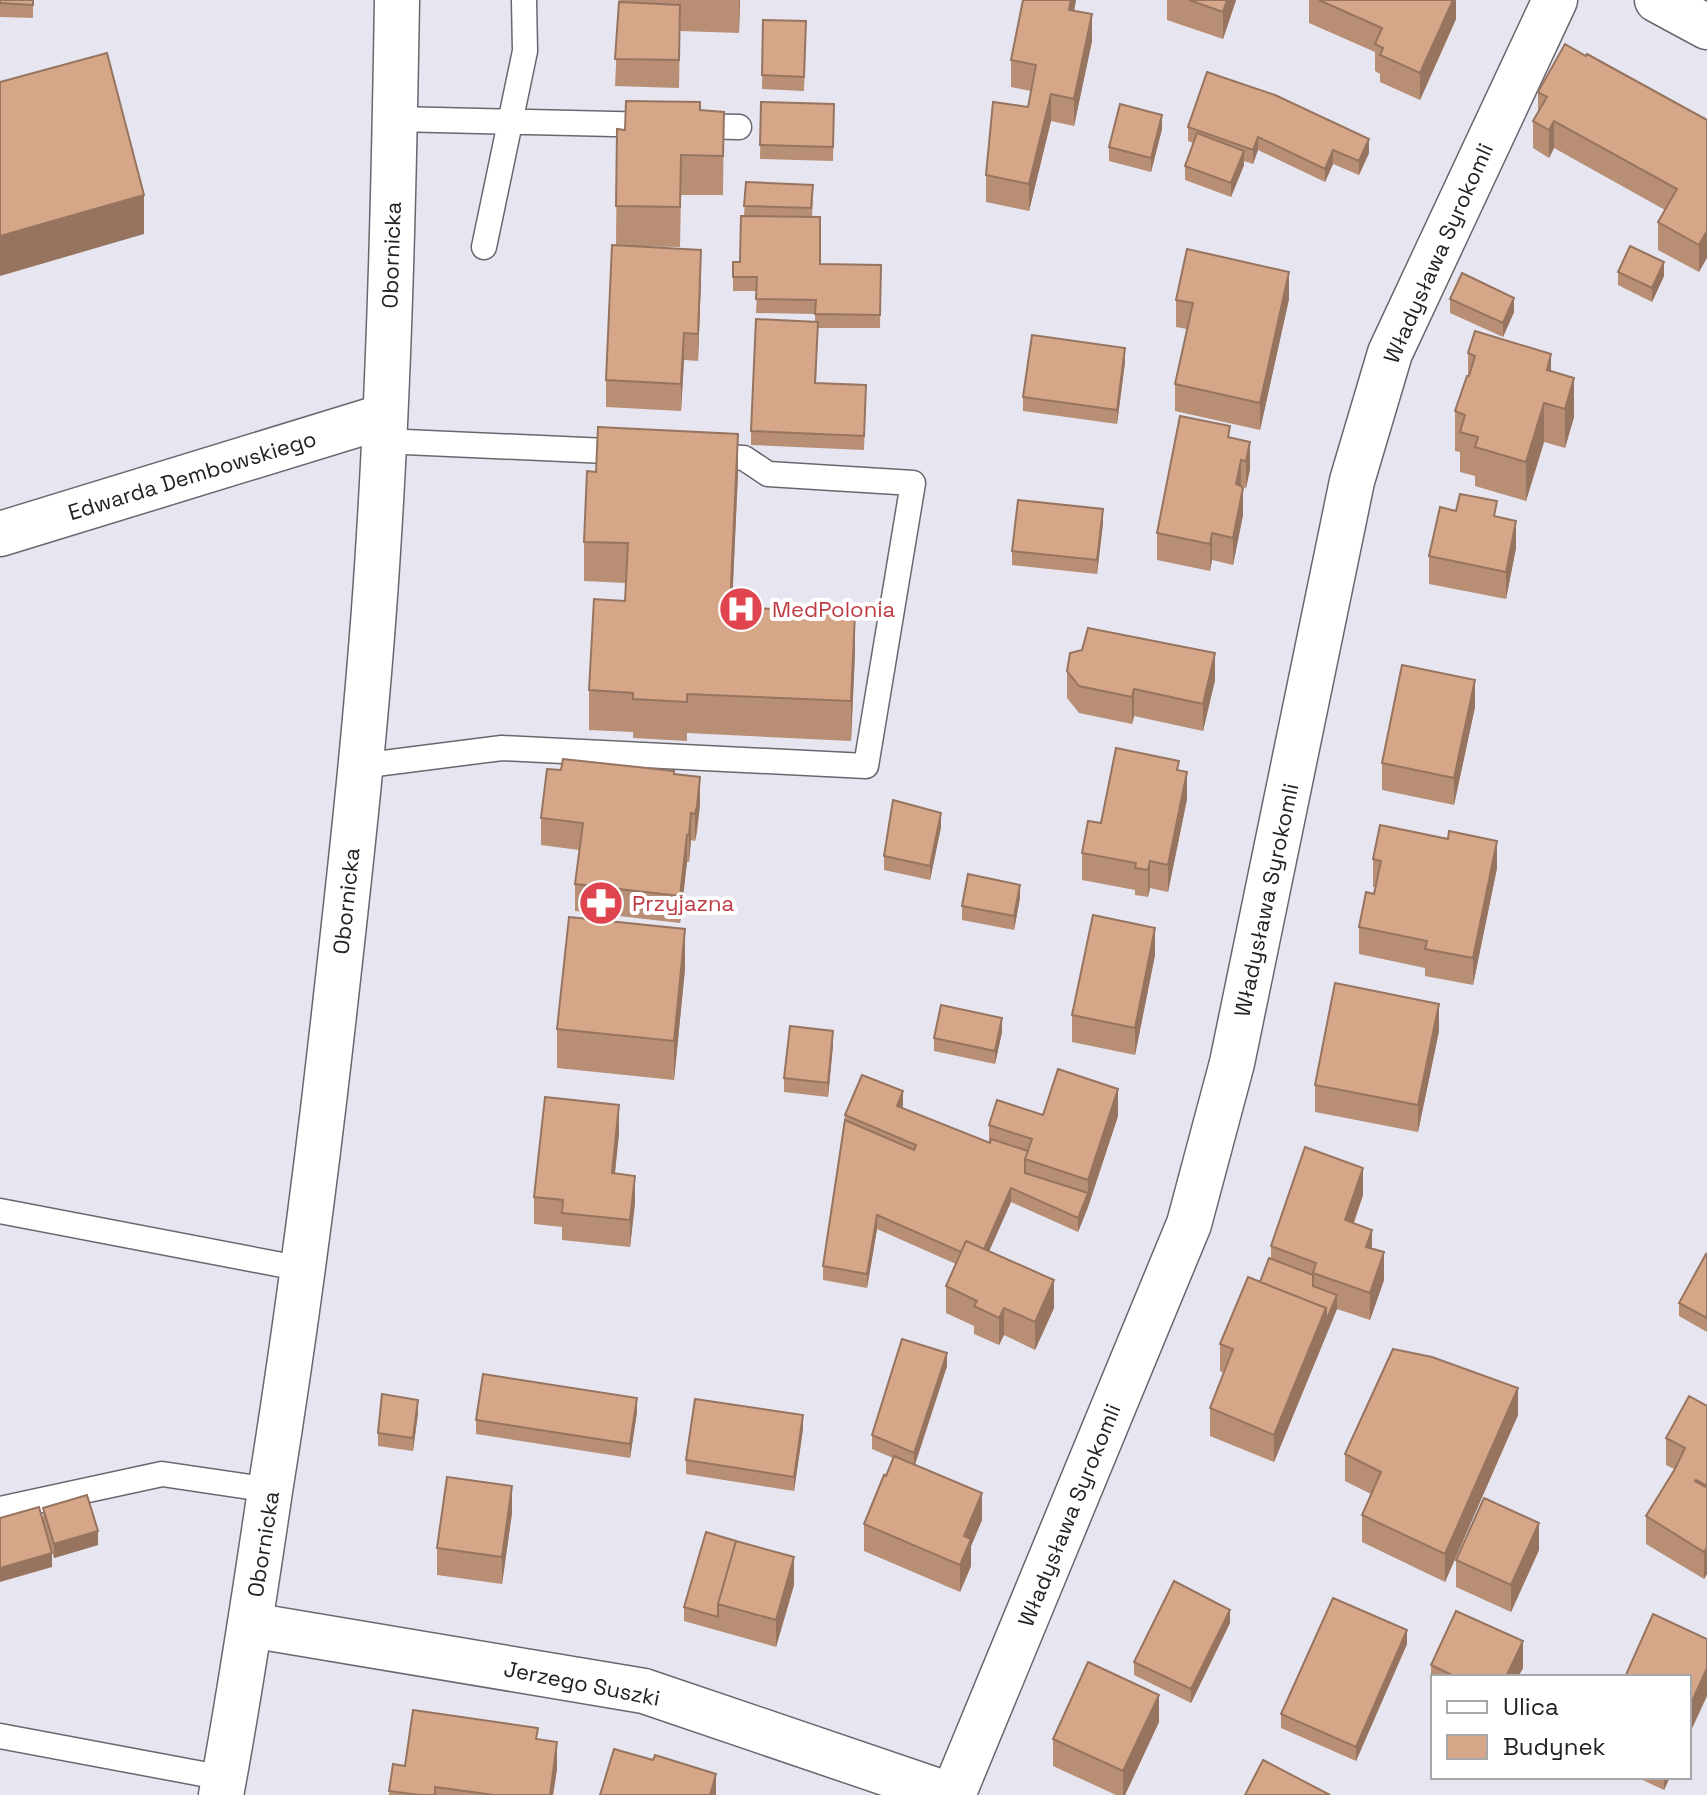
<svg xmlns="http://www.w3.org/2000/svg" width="1707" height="1795" font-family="'Space Grotesk',sans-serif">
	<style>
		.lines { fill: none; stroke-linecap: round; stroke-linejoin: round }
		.service-casing { stroke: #68676f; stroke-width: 27 }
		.minor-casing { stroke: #68676f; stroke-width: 47 }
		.secondary-casing { stroke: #68676f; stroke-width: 47 }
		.service { stroke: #fff; stroke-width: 24 }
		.minor { stroke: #fff; stroke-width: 44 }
		.secondary { stroke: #fff; stroke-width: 44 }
		.wall { fill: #b88f75 }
		.shaded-wall { fill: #96745f }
		.building { fill: #d6a688; stroke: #96745f; stroke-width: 2 }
		.labels { text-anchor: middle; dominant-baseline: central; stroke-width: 8; stroke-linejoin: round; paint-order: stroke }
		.street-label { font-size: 22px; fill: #222125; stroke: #fff }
		.health-label { font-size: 22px; fill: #be3a42; stroke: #fff; text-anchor: start }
	</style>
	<rect width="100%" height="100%" fill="#e7e6f0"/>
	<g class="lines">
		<!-- service casing -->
		<g class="service-casing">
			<path id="service" d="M395,119L656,125
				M693,126L739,127
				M484,247L525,51L524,0
				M383,441L629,452
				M360,766L502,748L866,766L913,483L768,474L744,458L705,456
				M0,1211L303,1269
				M0,1509L162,1474L271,1490
				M0,1736L224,1778"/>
		</g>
		<!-- minor casing -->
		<g class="minor-casing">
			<path id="minor" d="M1657,0L1707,27
				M0,534L385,416
				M250,1625L644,1691L950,1795
				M953,1795L1189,1224L1232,1063L1352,481L1390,353L1555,0"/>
		</g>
		<!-- secondary casing -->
		<g class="secondary-casing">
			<path id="secondary" d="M221,1795C240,1694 255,1592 270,1491C294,1341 314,1191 331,1041C350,873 369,704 379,535C390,357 394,178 397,0"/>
		</g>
		<!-- service -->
		<use href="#service" class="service"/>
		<!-- minor -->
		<use href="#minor" class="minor"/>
		<!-- secondary -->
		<use href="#secondary" class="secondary"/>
	</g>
	<!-- wall -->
	<path class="wall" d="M0,0H33V18L0,17Z
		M619,0H740L739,33L680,31L679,88L615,86Z
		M1023,0H1076L1074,11L1092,41L1074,126L1051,121L1029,211L986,202V175L1028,107L1031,91L1011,87V60Z
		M1167,0H1236L1223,39L1167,20Z
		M1309,0H1456V19L1420,100L1380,82V74L1375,71V52L1309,23Z
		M763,20L806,35L804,91L762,89Z
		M1586,56L1707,120L1699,272L1658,250V222L1665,210L1554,148L1549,158L1533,148V121L1538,112V92Z
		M761,102L834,104L833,161L760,159Z
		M700,110L724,112L723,195H681L680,247L616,246L617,129L625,130Z
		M1188,127L1369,153L1359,175L1333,164L1325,182L1258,150L1253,164L1244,161V165L1231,197L1185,180V166L1193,143L1188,141Z
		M1162,129L1151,172L1109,161V147Z
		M746,182L813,199L812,217L820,264L881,265L880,328H818L816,383L866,399L864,450L751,445V431L815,322V314L756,313L757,291H733V262H740L744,216Z
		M1618,272L1664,276L1652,302L1618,285Z
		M701,277L698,361L684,360L681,411L606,407V380Z
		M1289,299L1260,430L1175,411V384L1187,329L1176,327V300Z
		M1450,299L1514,312L1503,337L1450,313Z
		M1468,353L1551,371L1574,417L1565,448L1544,442L1526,501L1475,486V476L1460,472V452L1455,451V411L1468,376Z
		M1125,362L1117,424L1023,411V397Z
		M1230,438L1250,442V469L1246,488L1242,487L1243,515L1233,565L1212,560L1210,571L1157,560V533Z
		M596,472L738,473L732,607L855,652L851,741L687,733V741L633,738V732L589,730V690L625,601L626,583L584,581V542Z
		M1456,511L1497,517L1516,548L1506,599L1429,584V556Z
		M1103,523L1097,574L1012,565V551Z
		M1067,671L1215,680L1203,731L1134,716L1132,724L1079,713L1067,698Z
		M1475,707L1454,805L1382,790V763Z
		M561,770L674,775L700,805L697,833L695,841L691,840L689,862H687L680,923L575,911V884L579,850L541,845V818Z
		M1179,771L1187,799L1168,892L1150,888L1148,897L1135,895V890L1082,880V853L1101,823Z
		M941,827L930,880L884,870V856Z
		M1373,859L1497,868L1473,985L1425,976V968L1359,954V927L1374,894L1375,887H1373Z
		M1020,898L1014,930L962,920V906Z
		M1155,955L1135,1055L1072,1042V1015Z
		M685,969L674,1080L557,1068V1029Z
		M1439,1031L1418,1132L1315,1112V1085Z
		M1002,1032L995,1064L934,1051V1038Z
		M833,1045L828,1097L784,1092V1078Z
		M903,1105L902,1108L989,1143V1125L1043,1115L1118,1116L1088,1207L1078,1232L1011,1202L989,1251L1054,1308L1035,1350L1004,1335L999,1345L974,1334V1326L946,1313V1286L956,1264L877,1229L867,1288L823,1280V1266L845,1115Z
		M619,1133L615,1173L635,1203L630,1247L562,1240V1227L534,1224V1197Z
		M1363,1195L1354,1223L1372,1249L1384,1280L1370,1320L1337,1309L1274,1462L1210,1436V1408L1224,1373L1220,1371V1344L1260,1282L1271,1259V1246Z
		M1707,1255V1332L1679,1316V1303Z
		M947,1366L915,1465L982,1520L971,1546V1566L960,1592L864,1551V1524L893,1458L872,1449V1435Z
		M1707,1406V1574L1704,1579L1646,1544V1516L1674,1469L1666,1465V1438Z
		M637,1412L630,1458L476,1434V1420Z
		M418,1413L413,1451L378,1446V1433Z
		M1518,1415L1445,1582L1362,1542V1515L1371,1494L1345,1481V1454Z
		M803,1429L794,1491L686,1474V1460Z
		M43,1508L98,1545L54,1558L43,1522Z
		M512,1513L502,1584L437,1575V1548Z
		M1539,1550L1511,1612L1456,1587V1560Z
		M794,1585L776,1647L684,1621V1607Z
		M1230,1623L1191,1703L1134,1675V1662Z
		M1407,1644L1356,1761L1281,1728V1714Z
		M1431,1665L1523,1668L1518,1677H1433V1694L1431,1692Z
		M1159,1722L1125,1795H1116L1053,1766V1739Z
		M538,1740L557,1769L553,1795H389V1791L405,1766Z
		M1636,1777H1670L1664,1790Z"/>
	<!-- shaded-wall -->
	<path class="shaded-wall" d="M739,0H740L739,33Z
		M1071,0H1076L1069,37V10Z
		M1227,0H1236L1223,39V12Z
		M1453,0H1456V19L1420,100V73Z
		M1092,14V41L1074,126V99Z
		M1051,94V121L1029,211V184Z
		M1162,115V129L1151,172V158Z
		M1554,121V148L1549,158V130Z
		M1258,137V150L1253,164V150Z
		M1369,139V153L1359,175V161Z
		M1333,150V164L1325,182V169Z
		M1244,151V165L1231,197V183Z
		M144,195V234L0,276V236Z
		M1707,231V258L1699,272V245Z
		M701,250V277L698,361V334Z
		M1664,262V276L1652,302V288Z
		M1289,272V299L1260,430V403Z
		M1514,298V312L1503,337V323Z
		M684,333V360L681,411V384Z
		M1125,348V362L1117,424V410Z
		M1551,354V393L1547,370Z
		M1574,378V417L1565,448V409Z
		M1544,403V442L1526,501V462Z
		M738,434V473L730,647V607Z
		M1250,442V469L1246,488V461Z
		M1241,460V487L1236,484Z
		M1243,488V515L1233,565V538Z
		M1103,509V523L1097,574V560Z
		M1516,521V548L1506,599V572Z
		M1212,533V560L1210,571V544Z
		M855,613V652L851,741V701Z
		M1215,653V680L1203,731V704Z
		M1475,680V707L1454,805V778Z
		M1134,689V716L1132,724V697Z
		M1187,772V799L1168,892V865Z
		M700,777V805L695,841V814Z
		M691,813V840L689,862V835Z
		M941,813V827L930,880V866Z
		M687,835V862L680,923V896Z
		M1497,841V868L1473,985V958Z
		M1150,861V888L1148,897V870Z
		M1020,885V898L1014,930V916Z
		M1155,928V955L1135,1055V1028Z
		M685,929V969L674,1080V1041Z
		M1439,1004V1031L1418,1132V1105Z
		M1002,1018V1032L995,1064V1051Z
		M833,1031V1045L828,1097V1083Z
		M1118,1089V1116L1088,1207L1078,1232V1218L1088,1193V1180Z
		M903,1091V1105L897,1120V1106Z
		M619,1105V1133L612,1200V1173Z
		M1363,1168V1195L1345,1247V1220Z
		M635,1176V1203L630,1247V1220Z
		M1011,1188V1202L979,1274V1260Z
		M877,1215V1229L867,1288V1274Z
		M1372,1230V1257L1366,1247Z
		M1384,1252V1280L1370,1320V1293Z
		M1054,1280V1308L1035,1350V1322Z
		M1337,1295V1309L1274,1462V1435L1326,1308Z
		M1004,1308V1335L999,1345V1318Z
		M947,1353V1366L914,1467V1453Z
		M1518,1388V1415L1445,1582V1554Z
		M637,1398V1412L630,1458V1444Z
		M418,1400V1413L413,1451V1438Z
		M803,1415V1429L794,1491V1477Z
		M512,1486V1513L502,1584V1557Z
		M982,1493V1520L971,1546V1566L960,1592V1565L964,1536Z
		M1539,1523V1550L1511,1612V1585Z
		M98,1531V1545L54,1558V1544Z
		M1707,1547V1574L1704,1579V1552Z
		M52,1553V1567L0,1582V1568Z
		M794,1557V1585L776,1647V1620Z
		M1230,1610V1623L1191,1703V1689Z
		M1407,1630V1644L1356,1761V1747Z
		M1523,1641V1668L1518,1677H1506Z
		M1707,1668V1696L1689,1735V1708Z
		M1159,1695V1722L1125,1795H1123V1771Z
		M557,1742V1769L553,1795H550Z
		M716,1774V1795H710Z
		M1664,1777H1670L1664,1790Z"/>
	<!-- building -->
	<path class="building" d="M0,0H33V5L0,3Z
		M1023,0H1071L1069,10L1092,14L1074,99L1051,94L1029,184L986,175L993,102L1028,107L1036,65L1011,60Z
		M1189,0H1227L1223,12Z
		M1319,0H1453L1420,73L1380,55L1383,48L1375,44L1382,28Z
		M619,2L680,5L679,60L615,59Z
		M763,20L806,21L804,77L762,75Z
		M1565,44L1586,56L1587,54L1707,120V231L1699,245L1658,222L1677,189L1554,121L1549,130L1533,121L1547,97L1538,92Z
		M107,53L144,195L0,236V82Z
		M1207,72L1275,95L1369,139L1359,161L1333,150L1325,169L1258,137L1253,150L1188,127Z
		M626,101L700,102V110L724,112L723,156L681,155L680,207L616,206L617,129L625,130Z
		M761,102L834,104L833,147L760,145Z
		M1120,104L1162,115L1151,158L1109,147Z
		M1197,133L1244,151L1231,183L1185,166Z
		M746,182L813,185L811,208L744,206Z
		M741,216L820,217V264L881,265L880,315L815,314L816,300L756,299L757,277H733V262H740Z
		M612,245L701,250L698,334L684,333L681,384L606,380Z
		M1630,246L1664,262L1652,288L1618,272Z
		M1187,249L1289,272L1260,403L1175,384L1193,303L1176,300Z
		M1462,273L1514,298L1503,323L1450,299Z
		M756,319L818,322L815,383L866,385L864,436L751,431Z
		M1475,331L1551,354L1547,370L1574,378L1565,409L1544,403L1526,462L1475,447L1478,437L1460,432L1465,415L1455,411L1467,376H1469L1475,356L1468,353Z
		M1032,335L1125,348L1117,410L1023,397Z
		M1180,416L1230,426L1228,437L1250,442L1246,461L1241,460L1236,484L1241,486L1243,488L1233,538L1212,533L1210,544L1157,533Z
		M598,427L738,434L730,607L855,613L851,701L687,694V702L633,699V693L589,690L594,599L625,601L628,543L584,542L587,471L596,472Z
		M1460,494L1497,501L1494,516L1516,521L1506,572L1429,556L1440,507L1456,511Z
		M1018,500L1103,509L1097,560L1012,551Z
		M1088,628L1215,653L1203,704L1134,689L1132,697L1079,686L1067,671L1070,653L1082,650Z
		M1402,665L1475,680L1454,778L1382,763Z
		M1116,748L1179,761L1177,770L1187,772L1168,865L1150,861L1148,870L1135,868L1136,863L1082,853L1088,821L1101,823Z
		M563,759L674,771V774L700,777L697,806L695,814L691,813L689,835H687L680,896L575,884L583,823L541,818L547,769L561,770Z
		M893,800L941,813L930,866L884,856Z
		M1380,825L1448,839L1449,831L1497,841L1473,958L1425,949L1427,941L1359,927L1366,892L1374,894L1381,861L1373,859Z
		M968,874L1020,885L1014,916L962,906Z
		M1093,915L1155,928L1135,1028L1072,1015Z
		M569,917L685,929L674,1041L557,1029Z
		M1335,983L1439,1004L1418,1105L1315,1085Z
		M941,1005L1002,1018L995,1051L934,1038Z
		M790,1026L833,1031L828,1083L784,1078Z
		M1058,1069L1118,1089L1088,1180L1025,1159L1032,1139L989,1125L997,1100L1043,1115Z
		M862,1075L903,1091L897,1106L990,1143L991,1139L1028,1151L1025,1159V1173L1088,1193L1078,1218L1011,1188L984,1249L966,1241L961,1252L877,1215L867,1274L823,1266L845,1120L914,1150L916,1145L845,1115Z
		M545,1097L619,1105L612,1173L635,1176L630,1220L562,1213L563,1200L534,1197Z
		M1305,1147L1363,1168L1345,1220L1372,1230L1366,1247L1384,1252L1370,1293L1313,1273L1316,1263L1271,1246Z
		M966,1241L1054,1280L1035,1322L1004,1308L999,1318L974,1306L977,1301L946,1286Z
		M1706,1254L1707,1255V1318L1679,1303Z
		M1269,1258L1313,1275V1286L1337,1295L1326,1321V1308L1260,1282Z
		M1248,1277L1326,1308L1274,1435L1210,1408L1233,1349L1220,1344Z
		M902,1339L947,1353L914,1453L872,1435Z
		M1393,1349L1432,1357L1518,1388L1445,1554L1362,1515L1381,1472L1345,1454Z
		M483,1374L637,1398L630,1444L476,1420Z
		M382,1394L418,1400L413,1438L378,1433Z
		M1689,1396L1707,1406V1486L1696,1480L1695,1481L1707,1488V1547L1704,1552L1646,1516L1675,1469L1685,1448L1666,1438Z
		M695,1399L803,1415L794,1477L686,1460Z
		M894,1456L982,1493L964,1536L971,1539L960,1565L864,1524L884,1475L886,1476Z
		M447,1477L512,1486L502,1557L437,1548Z
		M87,1495L98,1531L54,1544L43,1508Z
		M1484,1498L1539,1523L1511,1585L1456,1560Z
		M39,1507L52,1553L0,1568V1518Z
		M706,1532L736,1541L718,1604V1617L684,1607Z
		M736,1541L794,1557L776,1620L718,1604Z
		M1174,1581L1230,1610L1191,1689L1134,1662Z
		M1333,1598L1407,1630L1356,1747L1281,1714Z
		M1456,1611L1523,1641L1506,1677H1456L1431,1665Z
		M1653,1614L1707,1639V1668L1689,1708V1677H1625Z
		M1088,1662L1159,1695L1123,1771L1053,1739Z
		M413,1710L538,1728L536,1739L557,1742L550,1795H494L435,1787V1795H419L389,1791L393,1764L405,1766Z
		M614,1749L653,1760L655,1755L716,1774L710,1795H600Z
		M1263,1760L1330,1795H1245Z"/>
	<!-- icons -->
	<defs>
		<g id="hospital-disc" transform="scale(2.3)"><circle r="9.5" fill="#e0444e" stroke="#fff"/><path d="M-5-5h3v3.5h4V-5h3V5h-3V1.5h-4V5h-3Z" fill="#fff"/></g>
		<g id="pharmacy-disc" transform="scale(2.3)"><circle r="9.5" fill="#e0444e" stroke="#fff"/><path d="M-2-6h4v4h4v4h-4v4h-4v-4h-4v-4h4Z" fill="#fff"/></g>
	</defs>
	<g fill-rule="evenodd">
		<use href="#hospital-disc" x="741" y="609"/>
		<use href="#pharmacy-disc" x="601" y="903"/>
	</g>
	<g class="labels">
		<!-- street labels -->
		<g class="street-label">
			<text transform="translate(1438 253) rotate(-66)">Władysława Syrokomli</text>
			<text transform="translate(391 255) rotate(-88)">Obornicka</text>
			<text transform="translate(192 475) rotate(-17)">Edwarda Dembowskiego</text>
			<text transform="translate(1266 900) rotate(-78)">Władysława Syrokomli</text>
			<text transform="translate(346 901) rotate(-84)">Obornicka</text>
			<text transform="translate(1069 1515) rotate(-68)">Władysława Syrokomli</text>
			<text transform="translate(263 1544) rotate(-81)">Obornicka</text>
			<text transform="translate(582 1683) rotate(11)">Jerzego Suszki</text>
		</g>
		<!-- health labels -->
		<g class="health-label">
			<text x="772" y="609">MedPolonia</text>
			<text x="632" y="903">Przyjazna</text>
		</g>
	</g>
	<!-- legend -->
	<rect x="1431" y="1675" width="260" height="104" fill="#ffffff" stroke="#a7a6a8" stroke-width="2"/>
	<rect x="1447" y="1701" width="40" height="12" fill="#ffffff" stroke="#a7a6a8" stroke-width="2"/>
	<text x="1503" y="1715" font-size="24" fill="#222125">Ulica</text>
	<rect x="1447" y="1735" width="40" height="24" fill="#d6a688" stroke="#a7a6a8" stroke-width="2"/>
	<text x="1503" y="1755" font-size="24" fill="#222125">Budynek</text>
</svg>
